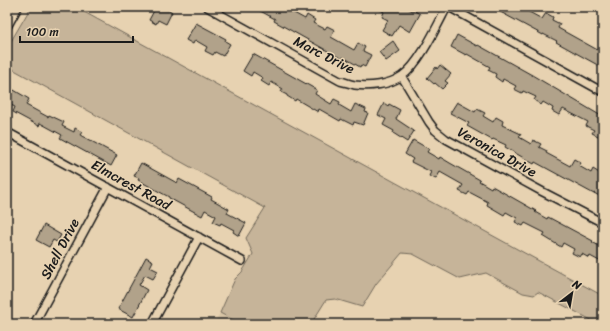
<svg xmlns="http://www.w3.org/2000/svg" width="610" height="331" font-family="Sriracha,sans-serif">
	<style>
		.built { fill: #d7c4a5 }
		.green { fill: #c6b499; stroke: #71685a }
		.building { fill: #b1a28a; stroke: #1c1c1c }
		.lines { fill: none; stroke-linecap: round; stroke-linejoin: round }
		.street-casing { stroke: #1c1c1c; stroke-width: 10 }
		.street { stroke: #e7d2b1; stroke-width: 7 }
		.labels { text-anchor: middle; dominant-baseline: central; stroke-width: 3; stroke-linejoin: round; paint-order: stroke }
		.street-label { font-size: 14px; fill: #1c1c1c; stroke: #e7d2b1 }
	</style>
	<rect width="100%" height="100%" fill="#e7d2b1"/>
	<filter id="ink" filterUnits="userSpaceOnUse"><feTurbulence type="fractalNoise" baseFrequency=".025" numOctaves="2"/><feDisplacementMap in="SourceGraphic" scale="8" xChannelSelector="R" yChannelSelector="G"/><feConvolveMatrix kernelMatrix="1 2 1 2 8 2 1 2 1" color-interpolation-filters="sRGB"/></filter>
	<g filter="url(#ink)">
		<!-- built -->
		<path class="built" d="M220,313L241,324H214Z"/>
		<!-- green -->
		<path class="green" d="M31,7H75L603,296V324H599L538,292L534,295L523,293L486,273L460,279L413,254L402,253L376,284L362,307L335,299L326,300L311,324H241L220,313L235,279L242,272L253,254L246,238L265,208L7,66V48Z"/>
		<!-- building -->
		<path class="building" d="M156,7H171L169,10L172,12L166,24L158,20L156,24L149,20Z
			M253,7H293L296,9L294,13L305,19L307,15L315,20L313,23L325,29L327,26L335,30L331,37L354,50L358,43L365,47L363,51L371,55L365,67L361,65L360,67L343,57L342,59L274,21L275,19Z
			M375,7H405L413,11V10L420,14L410,32L399,25L392,36L382,30L388,20L382,17L384,12Z
			M491,7H520L542,19L546,13L553,17L552,20L560,24L558,28L603,53V68L556,42L557,41L543,34V35Z
			M196,23L226,39L225,41L230,44L223,56L215,52L213,55L205,51L207,47L195,40L193,44L186,40Z
			M457,35L477,46L478,45L532,75L603,117V131L600,137L592,133L594,130L586,126L588,122L563,109L559,115L552,111L553,108L543,102L541,105L534,100L536,97L523,91L522,93L514,89L516,86L503,79L502,82L495,77L496,74L488,70L490,67L467,54L466,55L451,47Z
			M393,41L400,51L386,61L379,52Z
			M253,54L317,90L315,94L331,104L334,99L340,102L339,105L351,112L355,104L366,109L365,112L368,113L363,125L354,122L353,125L341,119L340,121L319,109L318,112L296,99L295,101L287,96V95L281,92L283,89L271,82L269,86L261,81L263,78L253,72L251,76L243,71Z
			M440,65L451,74L445,81L448,83L442,89L435,83L434,84L427,78L436,67L437,69Z
			M7,86L29,99L26,105L48,117L49,115L64,122L62,126L74,132L75,128L82,132L80,135L117,155L111,166L60,138L62,135L40,123L39,126L13,112L15,107L7,103Z
			M457,102L475,112L477,109L485,113L483,116L493,122L496,117L503,121L502,125L521,134L519,137L531,144L533,140L541,144L539,147L547,151L546,153L570,166L574,159L581,163L579,166L591,173L593,169L601,174L599,177L603,179V198L594,193V194L535,162L534,164L505,147L506,145L493,139L492,140L467,126L469,123L450,113Z
			M384,103L388,106L389,104L400,110L396,119L414,131L407,142L393,133L394,131L383,125L386,119L378,115Z
			M413,140L429,149L427,152L439,159L440,157L450,163L480,180L479,181L491,188L492,186L536,211L535,212L547,219L548,217L593,241L592,242L603,248V263L590,256L589,258L582,254L580,257L572,253L574,249L563,243L561,247L543,236L545,233L525,223L523,226L515,222L517,218L506,212L504,215L487,205L488,202L469,192L467,195L459,191L463,185L440,172L436,179L429,176L431,172L411,162L413,159L405,154Z
			M141,163L177,183L179,179L212,197L211,199L229,209L227,213L246,223L239,236L233,232L234,230L221,223L220,225L213,222L216,216L205,210L202,216L169,198V197L156,190L138,180L139,178L134,176Z
			M44,225L61,235L57,242L53,240L49,247L36,240Z
			M146,257L153,261L150,267L158,271L153,279L145,275L139,285L147,290L133,317L118,309Z"/>
		<g class="lines">
			<!-- street casing -->
			<g class="street-casing">
				<path id="street" d="M207,7L340,81C345,82 350,84 355,85C370,87 389,85 402,76C419,65 437,26 447,7
					M449,7L603,92
					M7,27L18,7
					M402,77L429,122L435,130L446,139L543,192L603,223
					M7,132L242,261
					M34,324L108,187
					M152,324L199,237"/>
			</g>
			<!-- street -->
			<use href="#street" class="street"/>
		</g>
	</g>
	<g class="labels">
		<!-- street labels -->
		<g class="street-label">
			<text transform="translate(324 55) rotate(27)">Marc Drive</text>
			<text transform="translate(497 152) rotate(29)">Veronica Drive</text>
			<text transform="translate(131 185) rotate(29)">Elmcrest Road</text>
			<text transform="translate(60 249) rotate(-62)">Shell Drive</text>
		</g>
	</g>
	<!-- margin -->
	<rect width="610" height="331" fill="none" stroke="#e7d2b1" stroke-width="24"/>
	<rect x="12" y="12" width="586" height="307" fill="none" stroke="#1c1c1c" stroke-width="1.5" filter="url(#ink)"/>
	<!-- north arrow -->
	<g transform="translate(572 293) rotate(31)" stroke="#e7d2b1" stroke-width="3" paint-order="stroke">
	<path d="M0-3L7 15L0 10L-7 15Z" fill="#1c1c1c"/>
	<text y="-6" font-size="11" font-weight="bold" text-anchor="middle" fill="#1c1c1c">N</text>
	</g>
	<!-- scale -->
	<path d="M20 36v6h113v-6" fill="none" stroke="#1c1c1c" stroke-width="2"/>
	<text x="26" y="36" font-size="12" fill="#1c1c1c" stroke="#e7d2b1" stroke-width="3" paint-order="stroke">100 m</text>
</svg>
